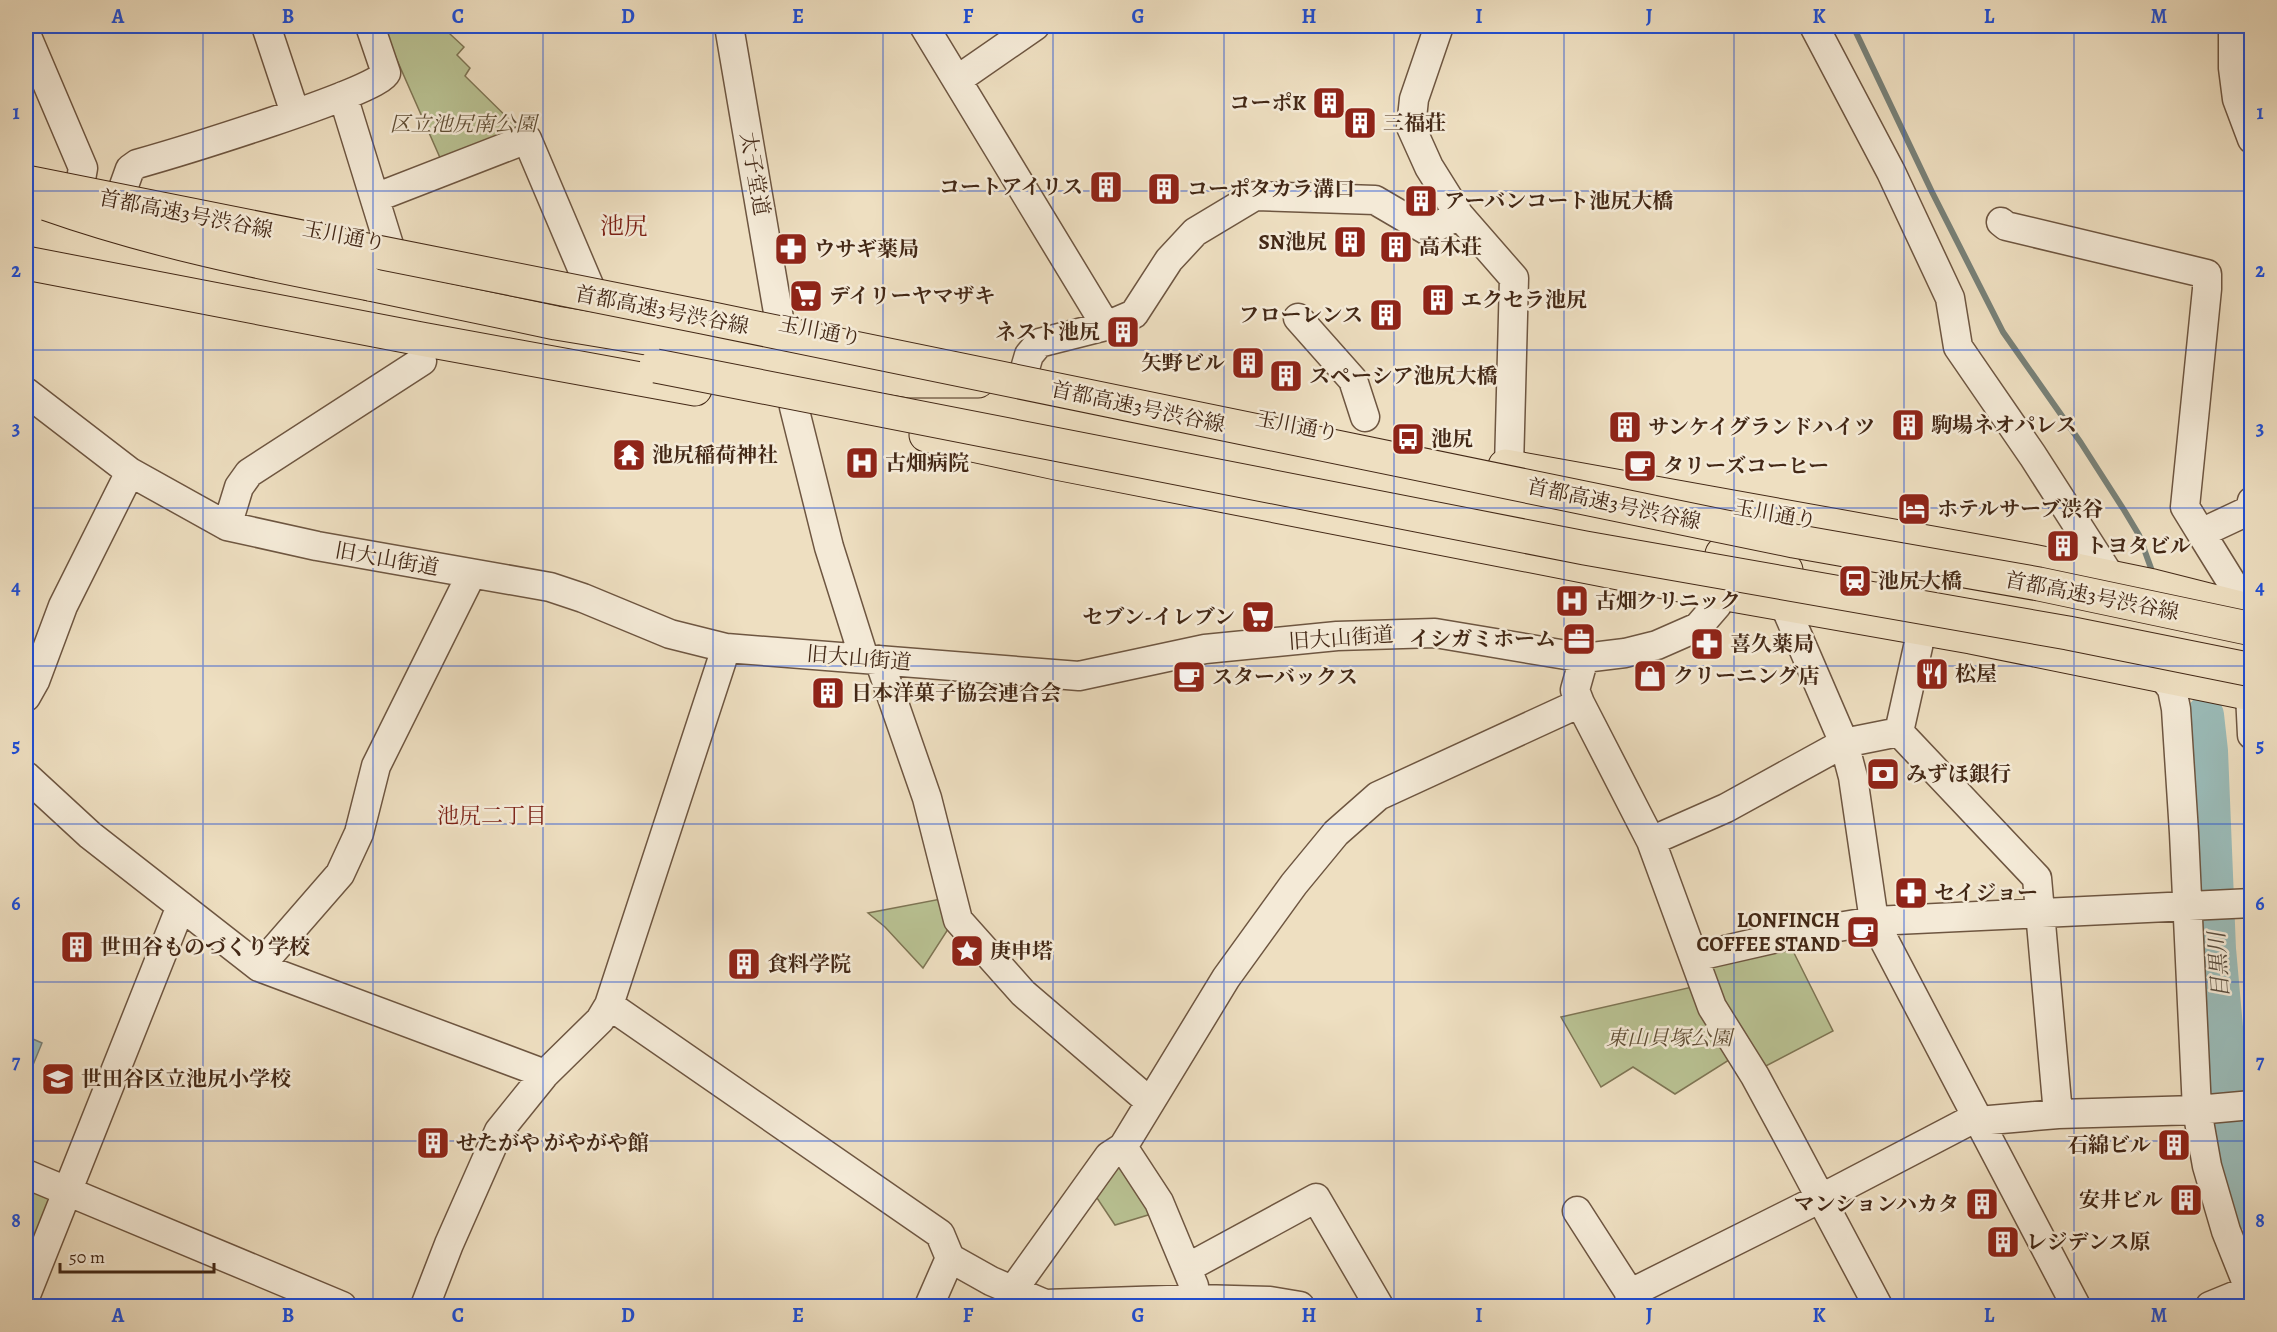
<svg xmlns="http://www.w3.org/2000/svg" width="2277" height="1332" font-family="Alegreya,'Noto Serif JP',serif">
	<style>
		.green { fill: #b9c293; stroke: #7e7554; stroke-width: 1.5 }
		.water { fill: #9bbcb9; stroke: #788178; stroke-width: 1.5 }
		.lines { fill: none; stroke-linecap: round; stroke-linejoin: round }
		.stream { stroke: #788178; stroke-width: 6 }
		.river { stroke: #9bbcb9; stroke-width: 38 }
		.minor-casing { stroke: #6e5641; stroke-width: 31 }
		.highway-casing { stroke: #432816; stroke-width: 35 }
		.minor { stroke: #f4ead7; stroke-width: 28 }
		.highway { stroke: #eedfc1; stroke-width: 33 }
		.highway-bridge-casing { stroke: #432816; stroke-width: 35; stroke-linecap: butt }
		.highway-bridge { stroke: #eedfc1; stroke-width: 33 }
		.grid { fill: none; stroke: #1d4ed8; stroke-width: 1.5; stroke-opacity: 0.55 }
		.labels { text-anchor: middle; dominant-baseline: central; stroke-width: 5; stroke-linejoin: round; paint-order: stroke }
		.poi-label { font-size: 21px; font-weight: bold; fill: #432816; stroke: #f4ead7; text-anchor: start }
		.park-label { font-size: 21px; font-style: italic; fill: #604e35; stroke: #f4ead7 }
		.street-label { font-size: 21px; fill: #432816; stroke: #f4ead7 }
		.neighbourhood-label { font-size: 22px; fill: #7a1f14; stroke: #f4ead7 }
		.water-label { font-size: 22px; font-style: italic; fill: #594d3f; stroke: #f4ead7 }
		.quarter-label { font-size: 24px; fill: #7a1f14; stroke: #f4ead7 }
		.neatline { fill: none; stroke: #1d4ed8; stroke-width: 2 }
		.grid-label { font-size: 20px; text-anchor: middle; font-weight: bold; fill: #1d4ed8 }
	</style>
	<rect width="100%" height="100%" fill="#eedfc1"/>
	<filter id="stains"><feTurbulence type="fractalNoise" baseFrequency=".00333" numOctaves="4"/><feColorMatrix values="0 0 0 0 .2 0 0 0 0 .09 0 0 0 0 .02 0 0 0 .5 -.17"/></filter>
	<radialGradient id="worn" r=".72"><stop offset=".6" stop-color="#630" stop-opacity="0"/><stop offset="1" stop-color="#630" stop-opacity=".3"/></radialGradient>
	<!-- green -->
	<path class="green" d="M382,26H453L455,27L450,34L464,47L457,55L470,68L465,76L526,136L445,169Z
		M946,898L954,920L923,968L885,927L868,913Z
		M1788,941L1833,1031L1762,1068L1712,983V956Z
		M1692,987L1729,1060L1675,1094L1633,1067L1601,1087L1561,1017Z
		M1122,1156L1156,1207L1148,1215L1115,1225L1095,1195Z
		M26,1189L50,1199L26,1256Z"/>
	<!-- water -->
	<path class="water" d="M26,1036L42,1043L26,1082Z"/>
	<g class="lines">
		<!-- stream -->
		<path class="stream" d="M1853,26L1932,192L2003,332L2081,443L2124,510L2139,535L2152,571"/>
		<!-- river -->
		<path class="river" d="M2205,715L2209,751L2217,949L2233,1129L2252,1213"/>
		<!-- minor casing -->
		<g class="minor-casing">
			<path id="minor" d="M266,26L295,113
				M729,26L780,324
				M924,26L1106,326
				M1439,26L1414,99L1411,127L1429,167L1459,215L1514,278L1509,467
				M1814,26L1891,172L1950,298L1958,347L2033,456L2110,576
				M2233,26V68L2237,99L2252,139
				M26,34L83,168L80,185
				M957,80L1035,26
				M343,96L389,245
				M121,194L130,169L137,164C169,155 378,92 386,73L370,26
				M375,198L527,139L589,285
				M2001,222L2006,226L2207,274V289L2185,507L2201,533L2250,510L2252,501
				M1298,318L1353,380L1365,417
				M1024,372L1029,355L1039,343L1106,326L1134,314L1169,260L1195,232L1255,196L1375,200L1428,231L1459,215
				M26,392L130,472L227,526L317,546L550,587L583,598L670,634L726,648L1079,676L1205,649L1337,636L1435,633L1584,658L1625,653L1657,645L1698,627L1717,605L1721,593
				M794,407L829,547L864,658
				M227,526L239,487L249,473L422,361
				M2201,533L2235,588L2231,606
				M1784,604L1844,743L1853,777L1874,921L2076,1306
				M1922,629L1899,732L2037,878L2058,1114
				M1584,658L1575,690L1580,703L1651,841L1712,1007L1755,1076L1787,1135L1878,1306
				M879,660L927,798L958,920L1023,993L1150,1102
				M2162,676L2172,689L2176,709L2184,833L2197,1110L2207,1166L2226,1231L2252,1296
				M2250,694L2252,735
				M26,697L35,681L63,606L130,472
				M26,776L90,835L259,967L545,1074
				M1651,841L1726,808L1844,743L1899,732
				M1694,957L1790,935L1874,921L2252,903
				M259,967L340,874L359,833L376,766L467,583L468,573
				M609,1005L940,1234L950,1258L991,1281L1045,1304L1198,1299L1270,1301L1300,1306
				M1123,1147L1159,1202L1194,1286
				M26,1174L342,1306
				M1577,1211L1638,1306
				M1187,1268L1316,1198L1379,1306
				M1013,1290L1109,1156L1123,1147L1226,978L1294,884L1336,833L1378,796L1580,703
				M1629,1294L1835,1191L1967,1122L2058,1114L2197,1110L2252,1105
				M26,1295L181,906
				M425,1306L449,1244L499,1131L545,1074L600,1020L609,1005L726,648
				M929,1306L950,1258
				M2210,1306L2249,1290"/>
		</g>
		<!-- highway casing -->
		<g class="highway-casing">
			<path id="highway" d="M26,263L421,339L695,389
				M370,284L556,323L743,354L910,381H978
				M926,435L1056,463L1721,593L1971,637L2252,694
				M1505,466L2032,561L2153,586L2252,611
				M1722,554L1786,570"/>
		</g>
		<!-- minor -->
		<use href="#minor" class="minor"/>
		<!-- highway -->
		<use href="#highway" class="highway"/>
		<!-- highway-bridge casing -->
		<g class="highway-bridge-casing">
			<path id="highway-bridge" d="M26,182L703,317L1794,541L2039,584L2252,629
				M47,204C152,241 261,263 370,284
				M656,366L1585,548L2068,633L2252,670"/>
		</g>
		<!-- highway-bridge -->
		<use href="#highway-bridge" class="highway-bridge"/>
	</g>
	<!-- grid -->
	<path class="grid" d="M203,26V1306M373,26V1306M543,26V1306M713,26V1306M883,26V1306M1053,26V1306M1224,26V1306M1394,26V1306M1564,26V1306M1734,26V1306M1904,26V1306M2074,26V1306M26,191H2252M26,350H2252M26,508H2252M26,666H2252M26,824H2252M26,982H2252M26,1141H2252"/>
	<!-- icons -->
	<defs>
		<g id="building-square" transform="scale(1.725)"><rect x="-9" y="-9" width="18" height="18" rx="4" fill="#8f2418" stroke="#f4ead7"/><path d="M-4-6H4V6H1V3H-1V6H-4ZM-2.5-4.3h1.7v1.8h-1.7ZM.8-4.3h1.7v1.8H.8ZM-2.5-1h1.7V.8h-1.7ZM.8-1h1.7V.8H.8Z" fill="#fff"/></g>
		<g id="pharmacy-square" transform="scale(1.725)"><rect x="-9" y="-9" width="18" height="18" rx="4" fill="#8f2418" stroke="#f4ead7"/><path d="M-2-6h4v4h4v4h-4v4h-4v-4h-4v-4h4Z" fill="#fff"/></g>
		<g id="supermarket-square" transform="scale(1.725)"><rect x="-9" y="-9" width="18" height="18" rx="4" fill="#8f2418" stroke="#f4ead7"/><path d="M-6-5.5h2.5l.6 2H6L4.5 2H-2.5L-4.4-4H-6ZM-1.5 3.2a1.3 1.3 0 1 0 .1 0ZM3 3.2a1.3 1.3 0 1 0 .1 0Z" fill="#fff"/></g>
		<g id="bus-square" transform="scale(1.725)"><rect x="-9" y="-9" width="18" height="18" rx="4" fill="#8f2418" stroke="#f4ead7"/><path d="M-5-6H5V4H4V6H2V4H-2V6H-4V4H-5ZM-3.5-4V0h7V-4ZM-3.5 1.2v1.5H-2V1.2ZM2 1.2v1.5H3.5V1.2Z" fill="#fff"/></g>
		<g id="temple-square" transform="scale(1.725)"><rect x="-9" y="-9" width="18" height="18" rx="4" fill="#8f2418" stroke="#f4ead7"/><path d="M0-6L5-2H3V0L6.5 2.5H4V6H1.5V3h-3V6H-4V2.5H-6.5L-3 0V-2H-5Z" fill="#fff"/></g>
		<g id="hospital-square" transform="scale(1.725)"><rect x="-9" y="-9" width="18" height="18" rx="4" fill="#8f2418" stroke="#f4ead7"/><path d="M-5-5h3v3.5h4V-5h3V5h-3V1.5h-4V5h-3Z" fill="#fff"/></g>
		<g id="cafe-square" transform="scale(1.725)"><rect x="-9" y="-9" width="18" height="18" rx="4" fill="#8f2418" stroke="#f4ead7"/><path d="M-5.5-4.5H6V0H3Q3 3.5 0 3.5H-2.5Q-5.5 3.5-5.5 0ZM3-3.2v2h1.7v-2ZM-6 4.5H4V6H-6Z" fill="#fff"/></g>
		<g id="hotel-square" transform="scale(1.725)"><rect x="-9" y="-9" width="18" height="18" rx="4" fill="#8f2418" stroke="#f4ead7"/><path d="M-6-4.5h1.5V1H6V5H4.5V3h-9V5H-6ZM-4 0a1.8 1.8 0 1 1 3.6 0ZM.5 0V-2.5h3Q6-2.5 6 0Z" fill="#fff"/></g>
		<g id="station-square" transform="scale(1.725)"><rect x="-9" y="-9" width="18" height="18" rx="4" fill="#8f2418" stroke="#f4ead7"/><path d="M-3-6H3Q5-6 5-4V2Q5 4 3 4L4.5 6H3L1.5 4h-3L-3 6H-4.5L-3 4Q-5 4-5 2V-4Q-5-6-3-6ZM-3.5-4v3h7v-3ZM-3.5 1v1.5H-2V1ZM2 1v1.5H3.5V1Z" fill="#fff"/></g>
		<g id="office-square" transform="scale(1.725)"><rect x="-9" y="-9" width="18" height="18" rx="4" fill="#8f2418" stroke="#f4ead7"/><path d="M-6-3h4V-5.5h4V-3h4V5H-6ZM-1-4.5V-3h2v-1.5ZM-6 0V1H6V0Z" fill="#fff"/></g>
		<g id="restaurant-square" transform="scale(1.725)"><rect x="-9" y="-9" width="18" height="18" rx="4" fill="#8f2418" stroke="#f4ead7"/><path d="M-5-6h1v4h1v-4h1v4h1v-4h1v5L-1.5 .5V6h-2V.5L-5-1ZM5-6V6H3V1.5H1.5Q1.5-4 5-6Z" fill="#fff"/></g>
		<g id="shop-square" transform="scale(1.725)"><rect x="-9" y="-9" width="18" height="18" rx="4" fill="#8f2418" stroke="#f4ead7"/><path d="M-5-2.5h2.3a2.7 3.5 0 0 1 5.4 0H5L5.5 6h-11ZM-1.5-2.5h3a1.5 2.3 0 0 0-3 0Z" fill="#fff"/></g>
		<g id="bank-square" transform="scale(1.725)"><rect x="-9" y="-9" width="18" height="18" rx="4" fill="#8f2418" stroke="#f4ead7"/><path d="M-6-4H6V4H-6ZM0-2.3a2.3 2.3 0 1 0 0 4.6a2.3 2.3 0 1 0 0-4.6Z" fill="#fff"/></g>
		<g id="sight-square" transform="scale(1.725)"><rect x="-9" y="-9" width="18" height="18" rx="4" fill="#8f2418" stroke="#f4ead7"/><path d="M0-6L1.8-2.2L6-1.7L2.9 1.2L3.7 5.4L0 3.3L-3.7 5.4L-2.9 1.2L-6-1.7L-1.8-2.2Z" fill="#fff"/></g>
		<g id="school-square" transform="scale(1.725)"><rect x="-9" y="-9" width="18" height="18" rx="4" fill="#8f2418" stroke="#f4ead7"/><path d="M0-5L7-2L0 1L-7-2ZM-4 1L0 2.5L4 1V4Q0 6-4 4Z" fill="#fff"/></g>
	</defs>
	<g fill-rule="evenodd">
		<use href="#building-square" x="1329" y="103"/>
		<use href="#building-square" x="1360" y="123"/>
		<use href="#building-square" x="1106" y="187"/>
		<use href="#building-square" x="1164" y="189"/>
		<use href="#building-square" x="1421" y="201"/>
		<use href="#building-square" x="1350" y="242"/>
		<use href="#building-square" x="1396" y="247"/>
		<use href="#pharmacy-square" x="791" y="249"/>
		<use href="#supermarket-square" x="806" y="296"/>
		<use href="#building-square" x="1438" y="300"/>
		<use href="#building-square" x="1386" y="315"/>
		<use href="#building-square" x="1123" y="332"/>
		<use href="#building-square" x="1248" y="363"/>
		<use href="#building-square" x="1286" y="376"/>
		<use href="#building-square" x="1908" y="425"/>
		<use href="#building-square" x="1625" y="427"/>
		<use href="#bus-square" x="1408" y="439"/>
		<use href="#temple-square" x="629" y="455"/>
		<use href="#hospital-square" x="862" y="463"/>
		<use href="#cafe-square" x="1640" y="466"/>
		<use href="#hotel-square" x="1914" y="509"/>
		<use href="#building-square" x="2063" y="546"/>
		<use href="#station-square" x="1855" y="581"/>
		<use href="#hospital-square" x="1572" y="601"/>
		<use href="#supermarket-square" x="1258" y="617"/>
		<use href="#office-square" x="1579" y="639"/>
		<use href="#pharmacy-square" x="1707" y="644"/>
		<use href="#restaurant-square" x="1932" y="674"/>
		<use href="#shop-square" x="1650" y="676"/>
		<use href="#cafe-square" x="1189" y="677"/>
		<use href="#building-square" x="828" y="693"/>
		<use href="#bank-square" x="1883" y="774"/>
		<use href="#pharmacy-square" x="1911" y="893"/>
		<use href="#cafe-square" x="1863" y="932"/>
		<use href="#building-square" x="77" y="947"/>
		<use href="#sight-square" x="967" y="951"/>
		<use href="#building-square" x="744" y="964"/>
		<use href="#school-square" x="58" y="1079"/>
		<use href="#building-square" x="433" y="1143"/>
		<use href="#building-square" x="2174" y="1145"/>
		<use href="#building-square" x="2186" y="1200"/>
		<use href="#building-square" x="1982" y="1204"/>
		<use href="#building-square" x="2003" y="1242"/>
	</g>
	<g class="labels">
		<!-- poi labels -->
		<g class="poi-label">
			<text x="1306" y="103" text-anchor="end">コーポK</text>
			<text x="1383" y="123">三福荘</text>
			<text x="1083" y="187" text-anchor="end">コートアイリス</text>
			<text x="1187" y="189">コーポタカラ溝口</text>
			<text x="1444" y="201">アーバンコート池尻大橋</text>
			<text x="1327" y="242" text-anchor="end">SN池尻</text>
			<text x="1419" y="247">高木荘</text>
			<text x="814" y="249">ウサギ薬局</text>
			<text x="829" y="296">デイリーヤマザキ</text>
			<text x="1461" y="300">エクセラ池尻</text>
			<text x="1363" y="315" text-anchor="end">フローレンス</text>
			<text x="1100" y="332" text-anchor="end">ネスト池尻</text>
			<text x="1225" y="363" text-anchor="end">矢野ビル</text>
			<text x="1309" y="376">スペーシア池尻大橋</text>
			<text x="1931" y="425">駒場ネオパレス</text>
			<text x="1648" y="427">サンケイグランドハイツ</text>
			<text x="1431" y="439">池尻</text>
			<text x="652" y="455">池尻稲荷神社</text>
			<text x="885" y="463">古畑病院</text>
			<text x="1663" y="466">タリーズコーヒー</text>
			<text x="1937" y="509">ホテルサーブ渋谷</text>
			<text x="2086" y="546">トヨタビル</text>
			<text x="1878" y="581">池尻大橋</text>
			<text x="1595" y="601">古畑クリニック</text>
			<text x="1235" y="617" text-anchor="end">セブン-イレブン</text>
			<text x="1556" y="639" text-anchor="end">イシガミホーム</text>
			<text x="1730" y="644">喜久薬局</text>
			<text x="1955" y="674">松屋</text>
			<text x="1673" y="676">クリーニング店</text>
			<text x="1212" y="677">スターバックス</text>
			<text x="851" y="693">日本洋菓子協会連合会</text>
			<text x="1906" y="774">みずほ銀行</text>
			<text x="1934" y="893">セイジョー</text>
			<text x="1840" y="920" text-anchor="end">LONFINCH<tspan x="1840" dy="24">COFFEE STAND</tspan></text>
			<text x="100" y="947">世田谷ものづくり学校</text>
			<text x="990" y="951">庚申塔</text>
			<text x="767" y="964">食料学院</text>
			<text x="81" y="1079">世田谷区立池尻小学校</text>
			<text x="456" y="1143">せたがや がやがや館</text>
			<text x="2151" y="1145" text-anchor="end">石綿ビル</text>
			<text x="2163" y="1200" text-anchor="end">安井ビル</text>
			<text x="1959" y="1204" text-anchor="end">マンションハカタ</text>
			<text x="2026" y="1242">レジデンス原</text>
		</g>
		<!-- park labels -->
		<g class="park-label">
			<text x="463" y="124">区立池尻南公園</text>
			<text x="1669" y="1038">東山貝塚公園</text>
		</g>
		<!-- street labels -->
		<g class="street-label">
			<text transform="translate(755 174) rotate(80)">太子堂道</text>
			<text transform="translate(186 214) rotate(11)">首都高速3号渋谷線</text>
			<text transform="translate(344 236) rotate(11)">玉川通り</text>
			<text transform="translate(662 310) rotate(11)">首都高速3号渋谷線</text>
			<text transform="translate(820 331) rotate(11)">玉川通り</text>
			<text transform="translate(1138 407) rotate(12)">首都高速3号渋谷線</text>
			<text transform="translate(1297 426) rotate(11)">玉川通り</text>
			<text transform="translate(1614 504) rotate(12)">首都高速3号渋谷線</text>
			<text transform="translate(1775 514) rotate(10)">玉川通り</text>
			<text transform="translate(387 559) rotate(10)">旧大山街道</text>
			<text transform="translate(2092 596) rotate(11)">首都高速3号渋谷線</text>
			<text transform="translate(1341 638) rotate(-4)">旧大山街道</text>
			<text transform="translate(859 658) rotate(5)">旧大山街道</text>
		</g>
		<!-- neighbourhood labels -->
		<g class="neighbourhood-label">
			<text x="492" y="816">池尻二丁目</text>
		</g>
		<!-- water labels -->
		<g class="water-label">
			<text transform="translate(2219 965) rotate(-94)">目黒川</text>
		</g>
		<!-- quarter labels -->
		<g class="quarter-label">
			<text x="624" y="226">池尻</text>
		</g>
	</g>
	<!-- margin -->
	<rect width="2277" height="1332" fill="none" stroke="#eedfc1" stroke-width="66"/>
	<!-- scale -->
	<path d="M60 1263v9h154v-9" fill="none" stroke="#432816" stroke-width="3"/>
	<text x="69" y="1263" font-size="18" fill="#432816" stroke="#f4ead7" stroke-width="4.5" paint-order="stroke">50 m</text>
	<rect x="33" y="33" width="2211" height="1266" class="neatline"/>
	<g class="grid-label">
		<text x="118" y="23">A</text>
		<text x="288" y="23">B</text>
		<text x="458" y="23">C</text>
		<text x="628" y="23">D</text>
		<text x="798" y="23">E</text>
		<text x="968" y="23">F</text>
		<text x="1138" y="23">G</text>
		<text x="1309" y="23">H</text>
		<text x="1479" y="23">I</text>
		<text x="1649" y="23">J</text>
		<text x="1819" y="23">K</text>
		<text x="1989" y="23">L</text>
		<text x="2159" y="23">M</text>
		<text x="16" y="119">1</text>
		<text x="2260" y="119">1</text>
		<text x="16" y="277">2</text>
		<text x="2260" y="277">2</text>
		<text x="16" y="435">3</text>
		<text x="2260" y="435">3</text>
		<text x="16" y="594">4</text>
		<text x="2260" y="594">4</text>
		<text x="16" y="752">5</text>
		<text x="2260" y="752">5</text>
		<text x="16" y="910">6</text>
		<text x="2260" y="910">6</text>
		<text x="16" y="1068">7</text>
		<text x="2260" y="1068">7</text>
		<text x="16" y="1227">8</text>
		<text x="2260" y="1227">8</text>
		<text x="118" y="1322">A</text>
		<text x="288" y="1322">B</text>
		<text x="458" y="1322">C</text>
		<text x="628" y="1322">D</text>
		<text x="798" y="1322">E</text>
		<text x="968" y="1322">F</text>
		<text x="1138" y="1322">G</text>
		<text x="1309" y="1322">H</text>
		<text x="1479" y="1322">I</text>
		<text x="1649" y="1322">J</text>
		<text x="1819" y="1322">K</text>
		<text x="1989" y="1322">L</text>
		<text x="2159" y="1322">M</text>
	</g>
	<rect width="100%" height="100%" filter="url(#stains)"/>
	<rect width="100%" height="100%" fill="url(#worn)"/>
</svg>
